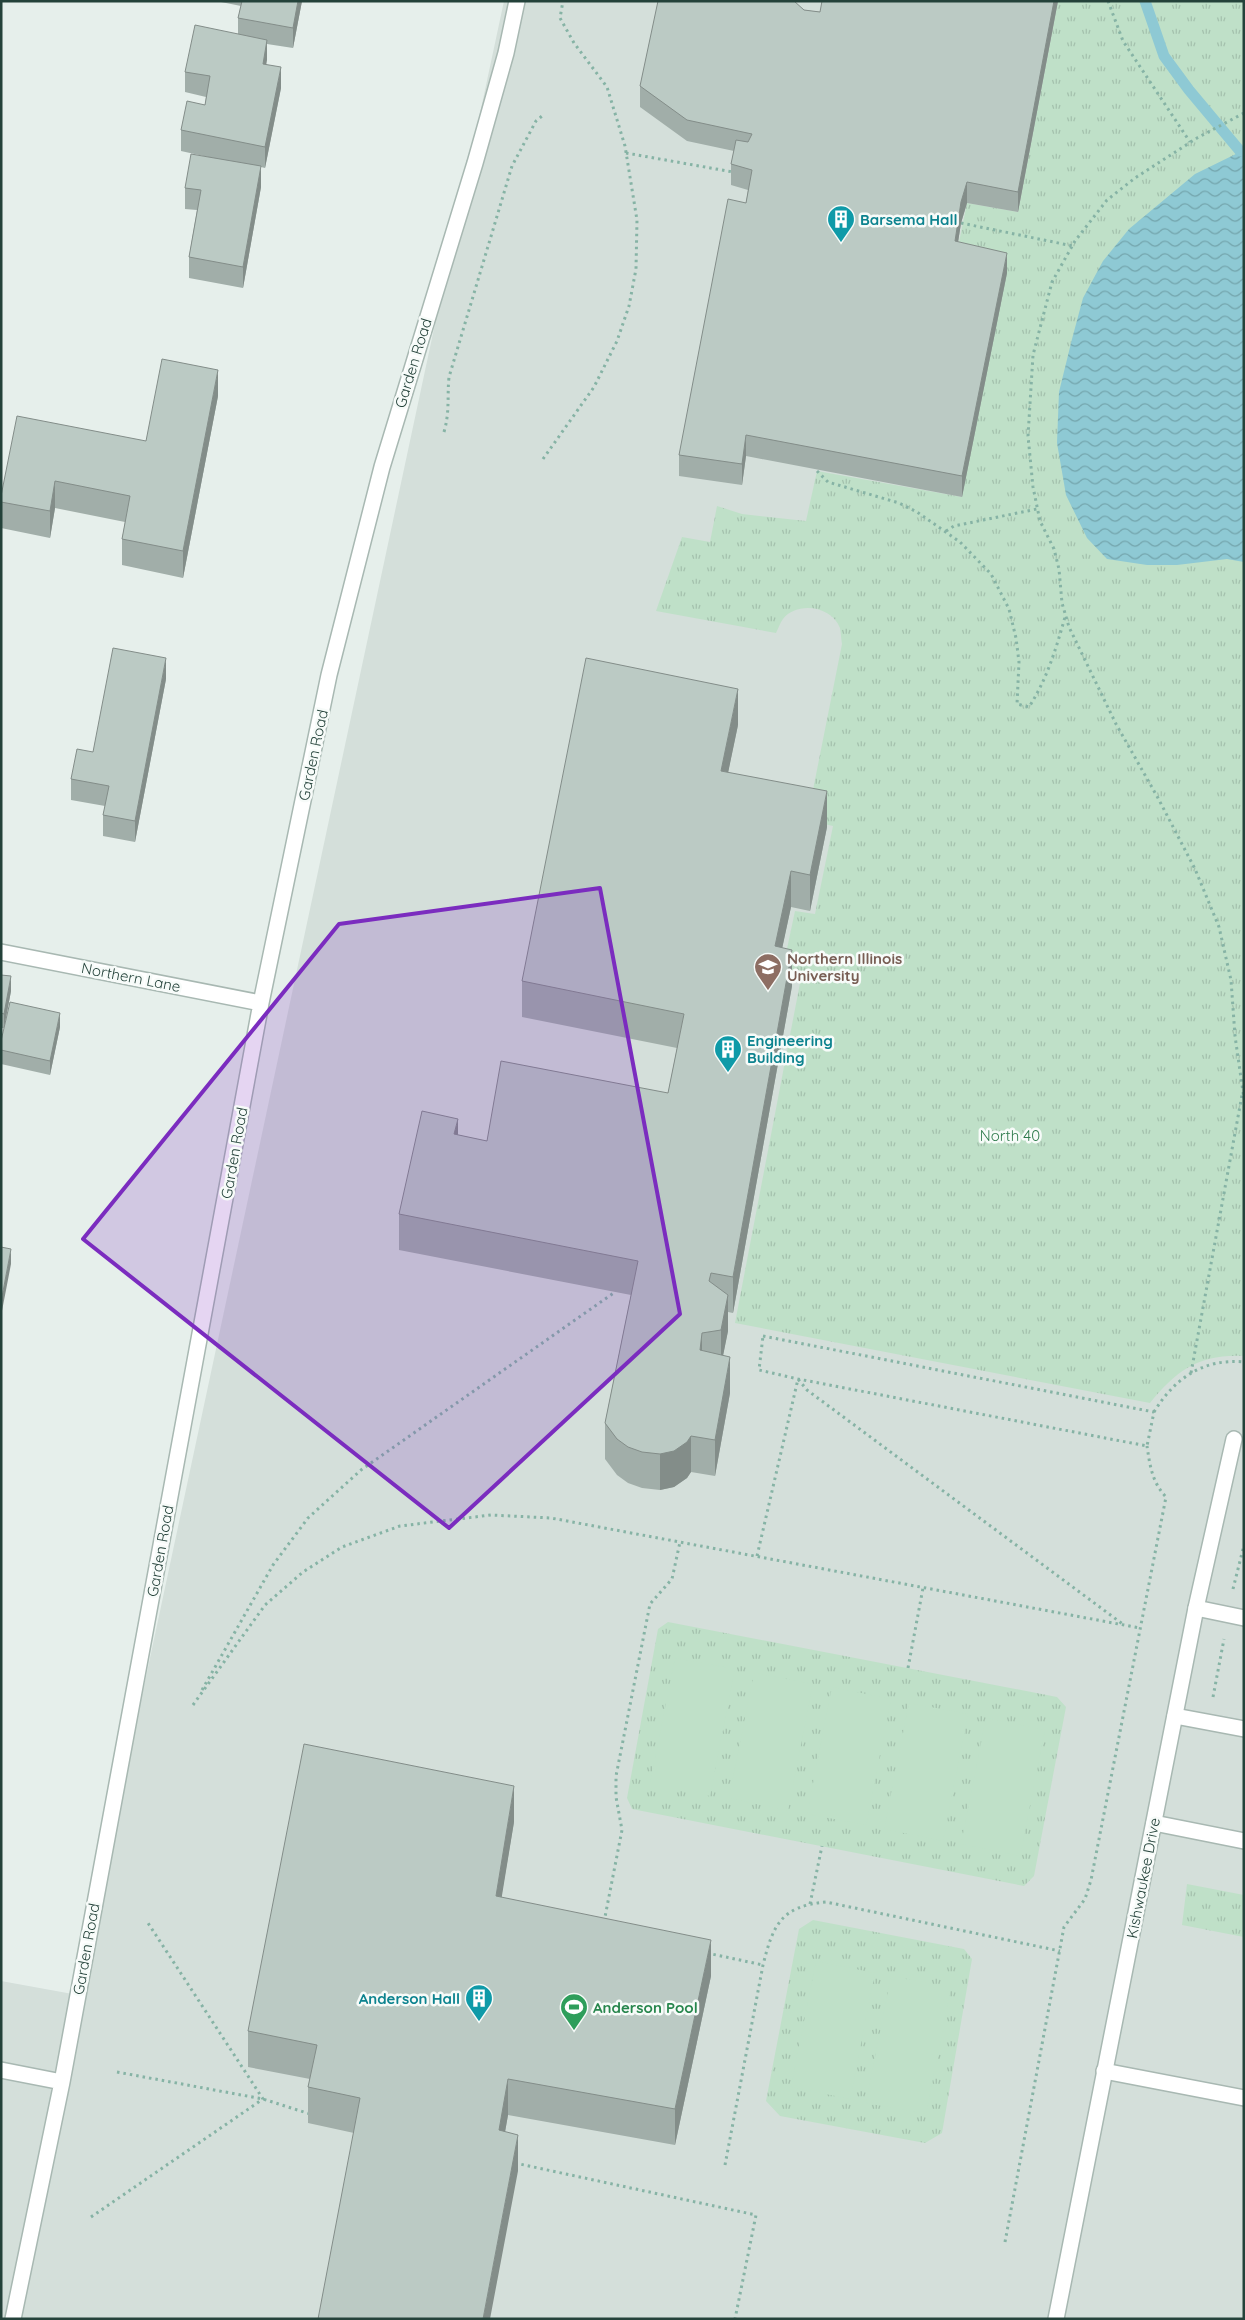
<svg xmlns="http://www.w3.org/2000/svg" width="1245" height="2320" font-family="Quicksand,sans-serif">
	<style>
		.built { fill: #d4dfda }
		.grass { fill: url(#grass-tufts) }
		.pitch { fill: #bfe0c8 }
		.water { fill: url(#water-waves) }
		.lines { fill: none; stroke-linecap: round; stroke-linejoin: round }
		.stream { stroke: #8ec9d4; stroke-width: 11 }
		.lane-casing { stroke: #a8b8b2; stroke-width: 18 }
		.street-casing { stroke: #a8b8b2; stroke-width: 18 }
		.path { stroke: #86b3a5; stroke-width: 3; stroke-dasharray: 2.5 4; stroke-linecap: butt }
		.lane { stroke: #fff; stroke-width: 15 }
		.street { stroke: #fff; stroke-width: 15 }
		.wall { fill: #a1aea9 }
		.shaded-wall { fill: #838d89 }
		.building { fill: #bbcac4; stroke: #838d89 }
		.marked { fill: #7b2cbf; fill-opacity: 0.2; stroke: #7b2cbf; stroke-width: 4; stroke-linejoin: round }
		.labels { text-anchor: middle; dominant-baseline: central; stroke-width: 5; stroke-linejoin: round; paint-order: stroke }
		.culture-label { font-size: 15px; font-weight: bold; fill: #0d838f; stroke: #f7fbf9; text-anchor: start }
		.street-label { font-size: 15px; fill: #24423a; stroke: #f7fbf9 }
		.education-label { font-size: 15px; font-weight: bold; fill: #785e54; stroke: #f7fbf9; text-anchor: start }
		.park-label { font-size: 15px; fill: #2d7a4b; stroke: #f7fbf9 }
		.leisure-label { font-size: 15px; font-weight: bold; fill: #27864d; stroke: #f7fbf9; text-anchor: start }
	</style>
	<defs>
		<pattern id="grass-tufts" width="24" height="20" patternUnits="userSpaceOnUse" patternTransform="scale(1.25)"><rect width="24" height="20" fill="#bfe0c8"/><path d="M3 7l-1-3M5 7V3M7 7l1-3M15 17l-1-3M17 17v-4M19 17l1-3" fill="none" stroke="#a4c1ad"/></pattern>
		<pattern id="water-waves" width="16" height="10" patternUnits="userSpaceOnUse" patternTransform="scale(1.25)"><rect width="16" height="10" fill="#8ec9d4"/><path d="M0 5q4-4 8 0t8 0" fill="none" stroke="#74a5ad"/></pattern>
	</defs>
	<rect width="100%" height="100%" fill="#e6efeb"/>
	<!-- built -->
	<path class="built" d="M504,1H1244V2319H1V1981L78,1995Z"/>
	<!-- grass -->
	<path class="grass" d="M1058,1H1244V1356C1199,1354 1177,1370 1150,1403L735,1323L800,983L781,977L795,911L815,914L833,826L807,820L842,644C841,639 841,633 840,628C832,606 797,601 783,619C780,623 778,629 776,633L656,611L682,537L710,542L717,506L742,514L806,521L817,471L962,497L955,262L967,203L1018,212Z
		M668,1622L1057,1697L1066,1707L1034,1876L1024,1886L632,1809L627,1798L658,1629Z
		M1187,1884L1244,1895V1937L1182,1925Z
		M813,1920L964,1949L972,1959L942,2133L925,2143L780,2116L766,2101L799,1929Z"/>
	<!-- pitch -->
	<path class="pitch" d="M675,1658L735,1669L710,1796L650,1784Z
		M754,1673L813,1684L788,1811L729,1798Z
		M832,1687L891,1699L866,1825L807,1814Z
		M909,1703L968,1714L943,1841L884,1829Z
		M986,1718L1045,1730L1020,1856L961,1844Z
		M816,1961L875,1973L850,2099L791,2087Z
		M891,1976L951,1988L926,2114L866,2103Z"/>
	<!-- water -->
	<path class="water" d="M1244,150V562L1227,559L1177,565H1147L1107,559L1087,538L1066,495L1057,443L1059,392L1072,339L1083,298L1103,261L1129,229L1195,174Z"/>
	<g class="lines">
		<!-- stream -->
		<path class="stream" d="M1145,1L1164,56L1189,90L1240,151"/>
		<!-- lane casing -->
		<g class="lane-casing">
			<path id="lane" d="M1196,1608L1244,1618
				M1175,1716L1244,1729
				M1154,1823L1244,1841
				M1104,2071L1244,2098"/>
		</g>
		<!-- street casing -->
		<g class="street-casing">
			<path id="street" d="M1,952L261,1003
				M1,2070L62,2082
				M13,2319L62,2082L261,1003L329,675L382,467L475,163L506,53L517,1
				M1056,2319L1196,1608L1234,1439"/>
		</g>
		<!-- path -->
		<path class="path" d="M1108,1L1123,41L1190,142
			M1244,113L1197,138L1135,178L1107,200L1075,241L1052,282L1033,355L1028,436L1033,487L1040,521L1054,549L1059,569L1062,603L1069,627L1116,724L1158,798L1195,869L1219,927L1231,980L1235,1036L1244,1099
			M626,153L733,172
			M961,223L1073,246
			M444,432C450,411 447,397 449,377L512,166L536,121L542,116
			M543,459L594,387L617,341L629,306L636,269L637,220L625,146L607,87L574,43L560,18L563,1
			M817,471L828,482L899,503L917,512L960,542L991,574L1009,609L1016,638L1019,662L1017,704L1029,707C1047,679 1056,649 1065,617
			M946,531L954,526L1037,509
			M763,1336L1154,1412L1147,1446L798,1379L759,1370Z
			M1191,1373L1242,1095
			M1154,1412C1174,1379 1203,1358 1244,1362
			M757,1556L798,1379L807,1390L1124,1625
			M1233,1589L1244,1545
			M908,1668L923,1588
			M202,1690L273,1565L308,1518L361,1470L615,1292
			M1213,1697L1224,1639
			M193,1705L265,1605L303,1572L342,1547L400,1526L491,1515L551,1518L1140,1628
			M810,1904L822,1846
			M604,1922L622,1830L616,1797V1776L650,1604L672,1579L680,1542
			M707,1953L763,1965
			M117,2072L263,2099L310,2114
			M515,2163L756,2215L735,2319
			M725,2165L763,1965C773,1925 781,1906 826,1902L1060,1951
			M91,2217L263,2099L148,1923
			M1005,2242L1064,1927L1085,1899L1091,1880L1166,1497C1152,1482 1150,1466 1147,1446"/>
		<!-- lane -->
		<use href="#lane" class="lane"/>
		<!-- street -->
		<use href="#street" class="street"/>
	</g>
	<!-- wall -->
	<path class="wall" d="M216,1H302L293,48L267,44L266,64L281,88L265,168L261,167V187L243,288L189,278V257L197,210L185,209V188L208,157L181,151V130L205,105L206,97L185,92V72L238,34V18L241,6Z
		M1058,1L1018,212L967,203L961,223L958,242L1007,273L962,497L746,456L742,485L679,476V455L746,203L748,190L731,185V164L734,151L687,141L640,107V86L804,10L820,12Z
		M218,396L183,578L122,565V539L125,522L55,508L50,538L1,528V502L146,441Z
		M166,679L135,842L103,836V815L105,806L71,800V779L93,752Z
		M738,725L728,772L827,827L810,911L791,907L782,948L792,986L733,1313L728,1312V1331L723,1355L730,1393L715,1476L691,1472L687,1478L674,1487L660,1490L642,1488L628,1483L617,1475L605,1459V1423L631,1295L399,1250V1214L458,1135L487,1141L668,1093L677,1048L522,1017V981Z
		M1,975L11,991L4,1028H1Z
		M60,1027L50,1075L1,1064V1041Z
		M514,1822L501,1898L711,1976L675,2145L508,2115L505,2132L518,2171L354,2133L308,2123V2087L310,2079L248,2067V2031Z"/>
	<!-- shaded-wall -->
	<path class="shaded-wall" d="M298,1H302L293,48V28Z
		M1054,1H1058L1018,212V192Z
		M267,40V60L263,84V64Z
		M281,67V88L265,168V147Z
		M261,166V187L243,288V267Z
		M967,182V203L961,223L955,262V241L961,202Z
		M1007,253V273L962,497V476Z
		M218,370V396L183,578V551Z
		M746,435V456L742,485V464Z
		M55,481V508L50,538V511Z
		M166,658V679L135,842V821Z
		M738,689V725L721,807V771Z
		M827,791V827L810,911V875Z
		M791,871V907L775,982V946Z
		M792,950V986L733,1313V1277Z
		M11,976V991L4,1028V1014Z
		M60,1013V1027L50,1075V1061Z
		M458,1119V1155L454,1134Z
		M11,1249V1264L1,1316V1302Z
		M728,1295V1331L721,1366V1330Z
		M702,1333V1369L700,1350Z
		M730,1357V1393L715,1476V1440Z
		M691,1436V1472L687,1478L674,1487L660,1490V1454Z
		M514,1786V1822L496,1932V1896Z
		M711,1940V1976L675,2145V2109Z
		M508,2079V2115L499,2166V2130Z
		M518,2135V2171L490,2319H483Z"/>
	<!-- building -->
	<path class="building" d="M242,1H298L293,28L238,18Z
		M658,1H794L804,10L820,12L822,1H1054L1018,192L967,182L961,202L955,241L1007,253L962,476L746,435L742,464L679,455L728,199L746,203L752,170L731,164L736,140L748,142L752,134L687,120L640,86Z
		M195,25L267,40L263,64L281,67L265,147L181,130L187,101L205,105L210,76L185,72Z
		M191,154L261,166L243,267L189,257L201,190L185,188Z
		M162,359L218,370L183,551L122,539L130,496L55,481L50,511L1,502V496L17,416L146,441Z
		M113,648L166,658L135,821L103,815L109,786L71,779L77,749L93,752Z
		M586,658L738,689L721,771L827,791L810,875L791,871L775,946L792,950L733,1277L711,1273L709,1281L728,1295L721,1330L702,1333L700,1350L730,1357L715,1440L691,1436L687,1442L674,1451L660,1454L642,1452L628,1447L617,1439L605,1423L638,1261L399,1214L422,1111L458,1119L454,1134L487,1141L501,1061L668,1093L684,1014L522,981Z
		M1,975L11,976L4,1014L1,1013Z
		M10,1002L60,1013L50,1061L1,1050V1041Z
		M1,1247L11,1249L1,1302Z
		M304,1744L514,1786L496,1896L711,1940L675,2109L508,2079L499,2130L518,2135L483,2319H318L360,2098L308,2087L317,2045L248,2031Z"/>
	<!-- marked area -->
	<path class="marked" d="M600,888L680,1314L449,1528L83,1239L339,924Z"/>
	<!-- icons -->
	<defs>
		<g id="building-pin" transform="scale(1.4375)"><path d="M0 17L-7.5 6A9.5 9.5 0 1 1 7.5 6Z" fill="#0f9aa8" stroke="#f7fbf9"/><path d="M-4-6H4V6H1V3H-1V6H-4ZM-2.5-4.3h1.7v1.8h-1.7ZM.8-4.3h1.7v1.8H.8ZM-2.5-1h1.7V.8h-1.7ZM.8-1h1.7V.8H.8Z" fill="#fff"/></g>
		<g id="university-pin" transform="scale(1.4375)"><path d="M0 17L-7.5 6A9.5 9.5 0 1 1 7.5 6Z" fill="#8d6e63" stroke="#f7fbf9"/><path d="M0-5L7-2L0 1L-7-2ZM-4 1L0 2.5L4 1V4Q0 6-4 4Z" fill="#fff"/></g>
		<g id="stadium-pin" transform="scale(1.4375)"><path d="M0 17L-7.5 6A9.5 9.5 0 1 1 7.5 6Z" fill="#2e9e5b" stroke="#f7fbf9"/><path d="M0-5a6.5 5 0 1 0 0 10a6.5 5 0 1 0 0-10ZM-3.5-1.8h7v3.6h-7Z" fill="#fff"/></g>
	</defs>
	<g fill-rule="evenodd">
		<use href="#building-pin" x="841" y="219"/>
		<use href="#university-pin" x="768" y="967"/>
		<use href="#building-pin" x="728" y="1049"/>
		<use href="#building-pin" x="479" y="1998"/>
		<use href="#stadium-pin" x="574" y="2007"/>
	</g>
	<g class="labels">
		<!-- culture labels -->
		<g class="culture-label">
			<text x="860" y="219">Barsema Hall</text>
			<text x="747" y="1040">Engineering<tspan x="747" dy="17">Building</tspan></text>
			<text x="460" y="1998" text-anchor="end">Anderson Hall</text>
		</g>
		<!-- street labels -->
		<g class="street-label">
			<text transform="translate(413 363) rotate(-73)">Garden Road</text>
			<text transform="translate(313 755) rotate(-78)">Garden Road</text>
			<text transform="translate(131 977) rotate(11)">Northern Lane</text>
			<text transform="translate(234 1153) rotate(-80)">Garden Road</text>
			<text transform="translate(160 1551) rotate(-80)">Garden Road</text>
			<text transform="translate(1143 1878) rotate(-79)">Kishwaukee Drive</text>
			<text transform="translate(86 1949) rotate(-80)">Garden Road</text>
		</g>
		<!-- education labels -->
		<g class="education-label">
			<text x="787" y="958">Northern Illinois<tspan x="787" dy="17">University</tspan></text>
		</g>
		<!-- park labels -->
		<g class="park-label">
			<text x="1010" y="1135">North 40</text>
		</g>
		<!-- leisure labels -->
		<g class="leisure-label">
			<text x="593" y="2007">Anderson Pool</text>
		</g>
	</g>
	<!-- border -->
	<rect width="1245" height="2320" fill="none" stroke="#24423a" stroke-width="5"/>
</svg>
